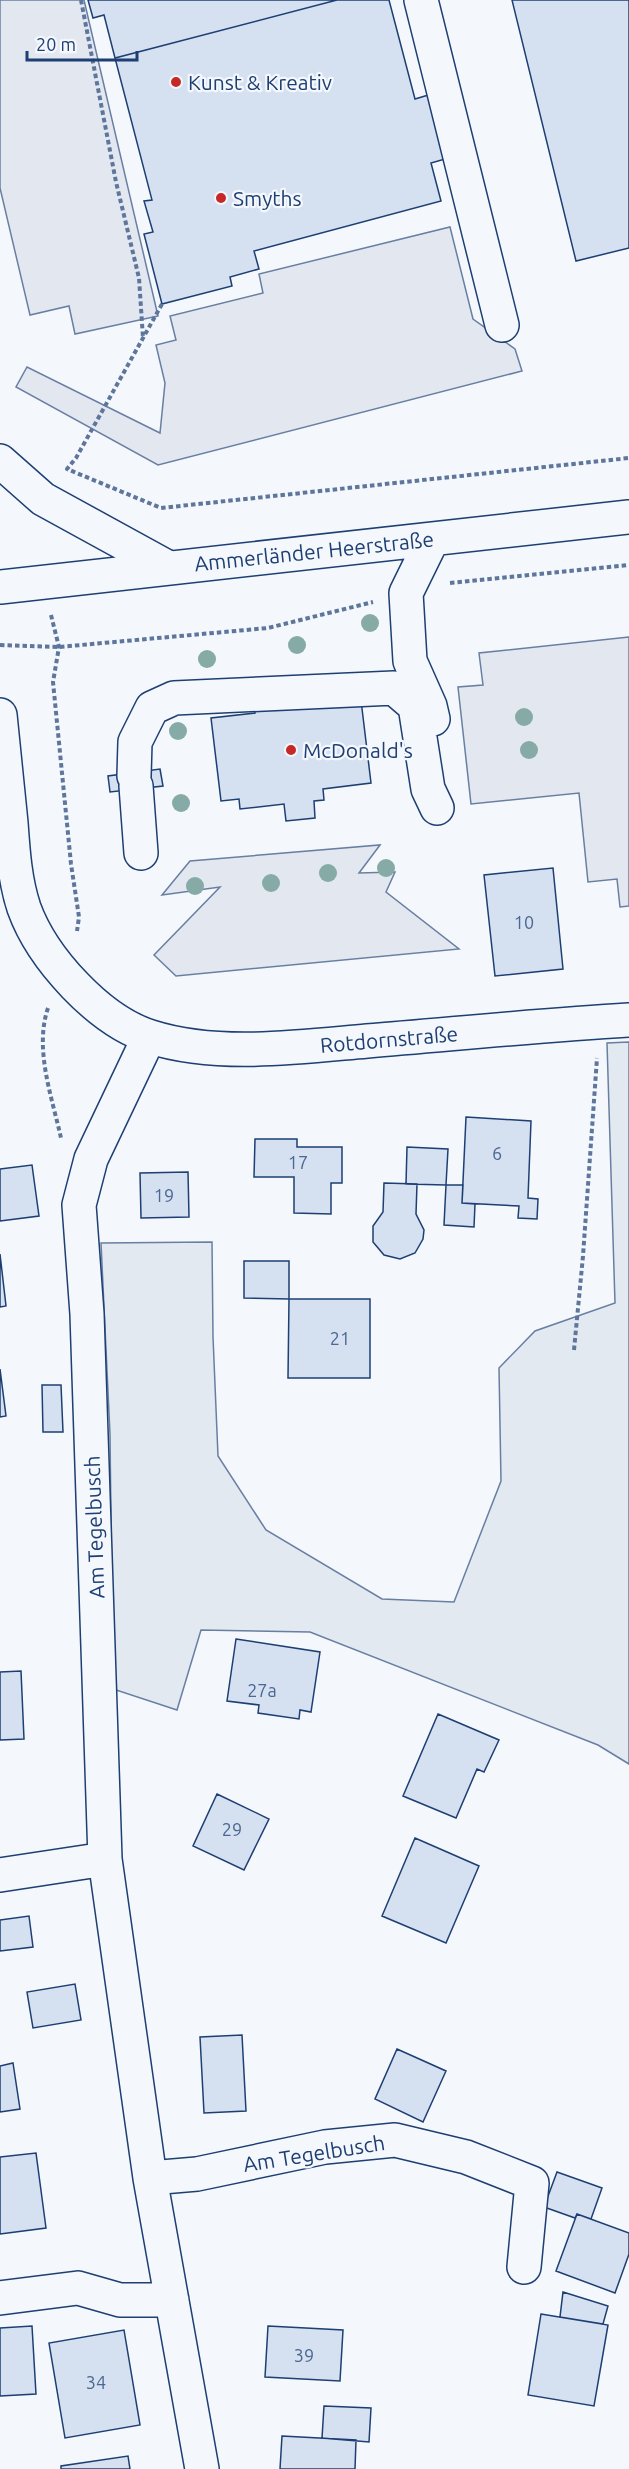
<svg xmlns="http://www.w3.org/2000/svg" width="629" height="2469" font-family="Ubuntu,sans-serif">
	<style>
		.green { fill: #e3e9f0; stroke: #687fa3; stroke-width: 1.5 }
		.parking { fill: #e3e8f0; stroke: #687fa3; stroke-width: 1.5 }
		.building { fill: #d5e0f0; stroke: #1d3f73; stroke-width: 1.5 }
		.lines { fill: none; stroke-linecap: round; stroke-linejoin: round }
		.minor-casing { stroke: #1d3f73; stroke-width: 36 }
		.path { stroke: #5e769c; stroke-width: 4; stroke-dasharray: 4.5 3; stroke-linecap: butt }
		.minor { stroke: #f4f7fb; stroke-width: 33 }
		.tree { fill: #86aba6 }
		.poi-dot { fill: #c62828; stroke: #f4f7fb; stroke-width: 2 }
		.labels { text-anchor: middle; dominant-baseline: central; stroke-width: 4.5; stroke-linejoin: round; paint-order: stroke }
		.number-label { font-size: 18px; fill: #4b6792 }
		.poi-label { font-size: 21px; fill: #1d3f73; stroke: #f4f7fb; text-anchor: start }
		.street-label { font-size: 21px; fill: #1d3f73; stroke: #f4f7fb }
	</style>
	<rect width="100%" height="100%" fill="#f4f7fb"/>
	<!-- green -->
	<path class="green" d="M629,1042V1764L598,1745L310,1632L201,1630L177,1710L113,1689L110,1434L101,1243L212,1242L213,1337L218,1456L266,1530L382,1599L454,1602L501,1481L499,1368L535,1331L615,1303L607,1043Z"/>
	<!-- parking -->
	<path class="parking" d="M0,0H84L158,316L75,334L69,306L30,315L0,188Z
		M450,227L473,319L515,349L522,371L158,465L16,387L27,367L160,433L165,383L156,345L176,340L170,316L263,293L259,274Z
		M629,637V906L620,907L617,879L588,882L579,793L471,804L458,687L483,685L479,653Z
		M380,845L359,873L395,872L386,892L459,949L176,976L154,955L220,887L162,895L190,861Z"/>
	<!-- building -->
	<path class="building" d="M88,0H337L115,58L104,15L93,18Z
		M337,0H389L415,99L435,93L452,157L431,163L441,201L254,251L259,269L230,277L232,286L162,304L144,234L153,232L144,201L152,200L115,58Z
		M512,0H629V248L576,261Z
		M360,692L371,783L323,789L324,800L314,801L315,818L286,821L284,804L240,809L239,799L221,801L211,718L255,713L254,704Z
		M160,769L163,786L110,792L108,776Z
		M553,868L563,969L495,976L484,875Z
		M466,1117L531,1121L528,1198L538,1199L537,1219L518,1218L519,1206L462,1203Z
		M255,1139H297V1147H342V1183H331V1214L294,1213V1177H254Z
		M407,1147L448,1149L446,1185L406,1184Z
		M32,1165L39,1216L0,1221V1169Z
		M188,1172L189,1217L141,1218L140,1173Z
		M384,1183L417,1184L416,1214L424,1230L423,1239L415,1253L400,1259L384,1255L373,1242V1226L383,1212Z
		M446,1185H463L462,1203L475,1204L474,1227L444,1225Z
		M0,1254L6,1306L0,1307Z
		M244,1261H289V1299L244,1298Z
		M289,1299H370V1378H288Z
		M0,1369L6,1416L0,1417Z
		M42,1385H61L63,1432H43Z
		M236,1639L320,1652L311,1712L300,1710L299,1719L258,1713L259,1705L227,1701Z
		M21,1671L24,1739L0,1740V1672Z
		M438,1714L499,1740L484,1772L477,1769L456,1818L403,1796Z
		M217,1794L269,1819L244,1870L193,1846Z
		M415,1838L479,1866L446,1943L382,1916Z
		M29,1916L33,1947L0,1951V1920Z
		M75,1984L81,2020L33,2028L27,1992Z
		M242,2035L246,2111L204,2113L200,2037Z
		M397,2049L446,2071L423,2122L375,2099Z
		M13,2063L20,2109L0,2112V2066Z
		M36,2153L46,2228L0,2234V2157Z
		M557,2172L602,2188L591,2219L577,2214L575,2218L544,2207Z
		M577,2214L629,2233V2254L615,2293L556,2271Z
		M563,2292L608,2306L603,2324L560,2317Z
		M541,2314L608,2325L594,2406L528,2395Z
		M32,2326L36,2394L0,2396V2328Z
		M268,2326L343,2330L340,2381L265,2377Z
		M124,2330L140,2425L65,2438L49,2343Z
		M324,2406L371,2408L369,2442L322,2438Z
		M282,2436L356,2440L355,2469H280Z
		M128,2456L130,2469H61V2466Z"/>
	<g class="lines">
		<!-- minor casing -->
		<g class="minor-casing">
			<path id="minor" d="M421,0L502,325
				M0,461L43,499L167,567
				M432,540L406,593L410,661L430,706L433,719
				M0,587L629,517
				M0,715C4,751 7,787 11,823C13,852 15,881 24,908C42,958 99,1021 151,1037C217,1058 298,1047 367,1041C454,1034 542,1025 629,1020
				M134,776L135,742L152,708L174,698L394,688L415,706L428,789L437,808
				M136,786L141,853
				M149,1037L91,1159L79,1205L87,1314L105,1859L150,2178L202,2469
				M0,1875L105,1859
				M150,2178L197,2174L325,2147L395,2140L466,2157L532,2183L524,2267
				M0,2298L78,2288L120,2300H172"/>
		</g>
		<!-- path -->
		<path class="path" d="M81,0L116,182L139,278L143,338
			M162,304L76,458L67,469L161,508L629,458
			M450,583L629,565
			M51,615L59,647L53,682L71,864L79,917L77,931
			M0,645L59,647L268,628L373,602
			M48,1008C34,1049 52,1097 61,1138
			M574,1350L583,1256L597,1058"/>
		<!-- minor -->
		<use href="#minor" class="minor"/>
	</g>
	<!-- trees -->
	<g class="tree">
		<circle cx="370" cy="623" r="9"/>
		<circle cx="297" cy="645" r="9"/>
		<circle cx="207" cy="659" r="9"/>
		<circle cx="524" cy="717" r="9"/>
		<circle cx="178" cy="731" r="9"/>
		<circle cx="529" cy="750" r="9"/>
		<circle cx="181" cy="803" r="9"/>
		<circle cx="386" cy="868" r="9"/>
		<circle cx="328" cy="873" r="9"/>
		<circle cx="271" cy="883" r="9"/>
		<circle cx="195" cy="886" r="9"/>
	</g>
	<!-- markers -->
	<g class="poi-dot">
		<circle cx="176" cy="82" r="6"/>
		<circle cx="221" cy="198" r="6"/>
		<circle cx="291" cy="750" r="6"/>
	</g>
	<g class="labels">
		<!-- number labels -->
		<g class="number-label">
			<text x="524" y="922">10</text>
			<text x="497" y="1153">6</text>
			<text x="298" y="1162">17</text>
			<text x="164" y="1195">19</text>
			<text x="340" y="1338">21</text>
			<text x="262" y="1690">27a</text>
			<text x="232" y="1829">29</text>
			<text x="304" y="2355">39</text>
			<text x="96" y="2382">34</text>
		</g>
		<!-- poi labels -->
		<g class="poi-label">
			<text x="188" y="82">Kunst &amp; Kreativ</text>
			<text x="233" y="198">Smyths</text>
			<text x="303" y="750">McDonald's</text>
		</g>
		<!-- street labels -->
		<g class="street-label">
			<text transform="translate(314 551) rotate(-6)">Ammerländer Heerstraße</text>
			<text transform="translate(389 1039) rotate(-5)">Rotdornstraße</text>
			<text transform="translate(94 1527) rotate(-92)">Am Tegelbusch</text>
			<text transform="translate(314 2153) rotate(-9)">Am Tegelbusch</text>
		</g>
	</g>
	<!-- scale -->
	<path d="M27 51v9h110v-9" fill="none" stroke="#1d3f73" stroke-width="3"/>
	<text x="36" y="51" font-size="18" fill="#1d3f73" stroke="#f4f7fb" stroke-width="4.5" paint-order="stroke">20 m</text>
</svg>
